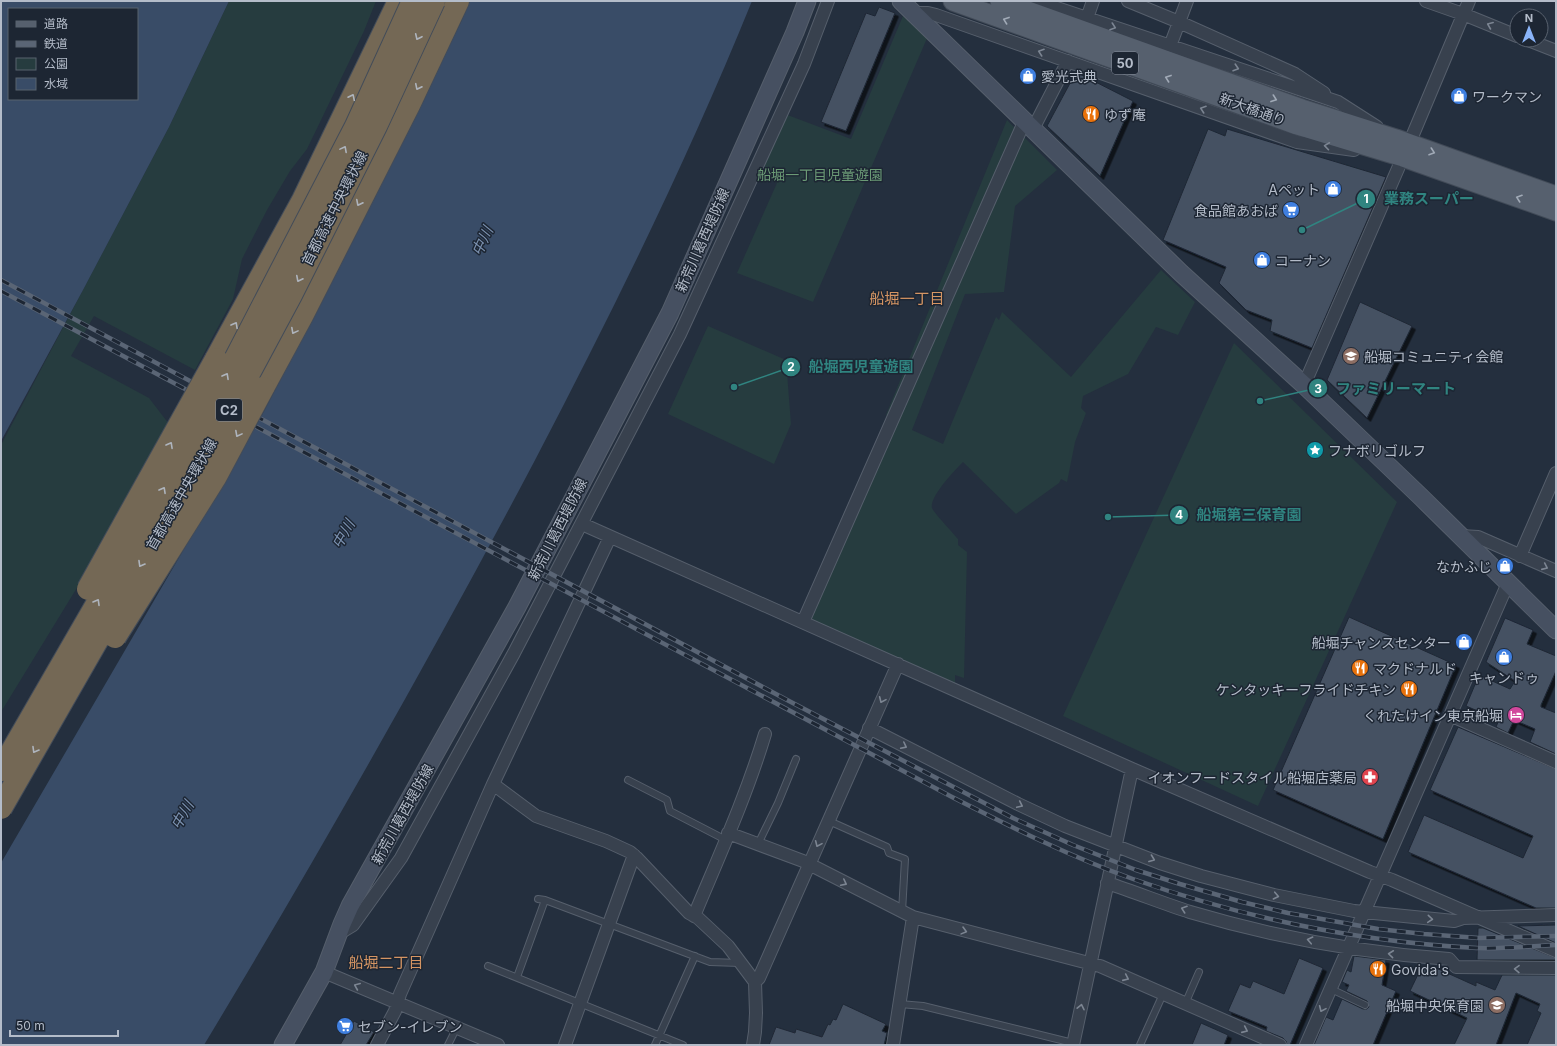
<svg xmlns="http://www.w3.org/2000/svg" width="1557" height="1046" font-family="Inter,'Noto Sans JP',sans-serif">
	<style>
		.green { fill: #263c3f }
		.water { fill: #394c67; fill-rule: evenodd }
		.building { fill: #455162; stroke: #1f2835; filter: url(#shadow) }
		.lines { fill: none; stroke-linecap: round; stroke-linejoin: round }
		.lane-casing { stroke: #565f6c; stroke-width: 8 }
		.street-casing { stroke: #565f6c; stroke-width: 14 }
		.secondary-casing { stroke: #565f6c; stroke-width: 19 }
		.primary-casing { stroke: #414a57; stroke-width: 21 }
		.highway-casing { stroke: #434c59; stroke-width: 24 }
		.lane { stroke: #38414e; stroke-width: 6 }
		.street { stroke: #38414e; stroke-width: 12 }
		.secondary { stroke: #465061; stroke-width: 17 }
		.primary { stroke: #56606e; stroke-width: 19 }
		.highway { stroke: #746855; stroke-width: 22 }
		.rail-casing { stroke: #5a6575; stroke-width: 4.5 }
		.rail { stroke: #1d2633; stroke-width: 3; stroke-dasharray: 9; stroke-linecap: butt }
		.highway-bridge-casing { stroke: #434c59; stroke-width: 24; stroke-linecap: butt }
		.highway-bridge { stroke: #746855; stroke-width: 22 }
		.oneway { stroke: #a1aab7 }
		.oneway2 { stroke: #7c8592 }
		.oneway3 { stroke: #aeb4bd }
		.labels { text-anchor: middle; dominant-baseline: central; stroke-width: 3; stroke-linejoin: round; paint-order: stroke }
		.shield { fill: #1d2633; stroke: #878f9c; stroke-width: 1 }
		.shield-label { font-size: 13px; font-weight: bold; fill: #b4bcc9 }
		.poi-label { font-size: 14px; fill: #b4bcc9; stroke: #1d2633; text-anchor: start }
		.street-label { font-size: 14px; fill: #b4bcc9; stroke: #1d2633 }
		.park-label { font-size: 14px; fill: #6b9a76; stroke: #1d2633 }
		.water-label { font-size: 15px; font-style: italic; fill: #7c92b1; stroke: #1d2633 }
		.neighbourhood-label { font-size: 15px; fill: #d59563; stroke: #1d2633 }
		.leader { fill: none; stroke: #308480; stroke-width: 1.5 }
		.callout-dot { fill: #308480; stroke: #1d2633; stroke-width: 1.5 }
		.mark-label { font-size: 12px; text-anchor: middle; font-weight: bold; fill: #fff }
		.callout-label { font-size: 15px; text-anchor: middle; font-weight: bold; fill: #308480; stroke: #1d2633; stroke-width: 3; stroke-linejoin: round; paint-order: stroke }
	</style>
	<defs>
		<filter id="shadow"><feDropShadow dx="3.5" dy="3.5" stdDeviation="0" flood-color="#0009"/></filter>
	</defs>
	<rect width="100%" height="100%" fill="#242f3e"/>
	<!-- green -->
	<path class="green" d="M229,1H376L364,31L307,149L290,171L267,210L242,259L233,299L195,370L94,316L71,356L149,398L169,424L86,573L1,712V445L169,127Z
		M903,16L928,36L813,302L737,273L777,183L760,176L785,114L851,139Z
		M1007,120L1057,170L1015,206L1004,292L965,294L912,430L943,444L996,317L999,320L1002,312L1071,377L1161,270L1195,302L1178,335L1156,327L1128,374L1083,396L1081,408L1086,413L1075,442L1067,482L1061,479L1059,483L1016,514L963,462C956,469 929,497 932,508C934,513 954,534 958,539V545L967,552L964,678L955,675V689L803,622L896,423L886,415Z
		M708,326L786,360L791,424L774,464L668,414Z
		M1234,343L1397,502L1258,806L1063,716Z"/>
	<!-- water -->
	<path class="water" d="M1,1H229L169,127L83,290L1,441ZM9,9H137V99H9Z
		M470,1H752C688,159 613,311 534,462C430,659 319,854 204,1045H1V863L261,417L355,237L461,22Z"/>
	<!-- building -->
	<path class="building" d="M879,7L895,13L846,131L821,122L866,13L875,16Z
		M1076,72L1133,101L1100,176L1047,126Z
		M1208,129L1225,136L1227,129L1386,177L1312,348L1270,331L1272,320L1246,310L1219,283L1226,267L1163,240Z
		M1360,302L1412,326L1367,418L1327,380Z
		M1349,617L1456,665L1383,839L1273,790Z
		M1505,618L1533,630L1527,644L1556,656V671L1541,705V707L1556,713V754L1530,742L1535,729L1514,720L1508,733L1496,727L1499,720L1466,706L1479,675L1510,689L1515,681L1486,662Z
		M1458,727L1556,769V908H1536L1408,852L1424,815L1523,858L1533,836L1430,790Z
		M1556,925V943L1518,926Z
		M1478,928H1483L1556,958V960H1477Z
		M1354,956L1386,960L1382,985L1396,991L1384,1019L1373,1045H1314L1326,1017L1333,1020L1342,999L1363,1009H1367L1369,1007L1367,1001L1346,991L1349,985L1342,982L1347,970L1351,972Z
		M1299,958L1323,968L1290,1045H1287L1286,1041L1283,1038L1266,1031L1267,1027L1228,1011L1240,984L1250,988L1253,981L1284,994Z
		M1422,966L1433,970L1434,967L1476,986V982L1495,990L1502,975H1556V1045H1527L1541,1013L1537,1011L1540,1004L1516,993L1496,1045H1454L1467,1018L1410,991Z
		M843,1004L886,1024L882,1031L887,1033L884,1045H769L776,1027L795,1033L796,1029L822,1037L828,1024L830,1025L833,1019L836,1020Z
		M354,1021L374,1032L366,1045H340Z
		M1201,1023L1228,1035L1224,1045H1192Z"/>
	<g class="lines">
		<!-- lane casing -->
		<g class="lane-casing">
			<path id="lane" d="M628,780L667,800L670,811L726,840
				M829,821L887,847L889,853L905,859L902,912
				M758,844L778,803L796,759
				M538,899L545,900L710,962L740,963
				M488,966L683,1045
				M517,977L545,900
				M1331,989L1365,1005
				M900,1004L923,1006L1073,1043
				M1185,1004L1199,972
				M448,1045L457,1027
				M655,1045L695,956
				M1140,1045L1163,994"/>
		</g>
		<!-- street casing -->
		<g class="street-casing">
			<path id="street" d="M1036,1L1338,102L1377,127
				M1128,1L1179,22L1295,74L1324,93
				M1426,1L1463,14L1517,36
				M914,13H928L936,15L1297,142L1354,150
				M1087,18L1093,1
				M1528,40L1556,51
				M1170,46L1187,1
				M1033,129L1068,61
				M1409,144L1469,1
				M1304,385L1403,157
				M582,524L1132,769L1370,872L1392,880L1556,951
				M1461,536L1478,537L1556,571
				M1520,556L1556,473
				M803,622L1025,120
				M1450,715L1556,762
				M869,728L1018,804L1065,826L1160,863L1201,876L1274,895L1354,911L1454,921L1463,918L1556,915
				M493,784L536,816L606,841L630,852L637,858L689,913L698,918L728,946L755,982L756,1013L755,1032L753,1045
				M728,833L803,861L913,917L1100,966L1280,1045
				M1107,883C1135,892 1162,903 1190,912C1274,937 1362,953 1449,959L1456,967L1556,968
				M694,916C719,856 746,797 765,734
				M338,934L353,925L401,858L514,653L680,334L804,64L828,1
				M324,972L498,1045
				M755,982L759,978L898,664
				M377,1045L395,1011L400,994L493,784L610,537
				M565,1045L634,855
				M893,1045L913,917
				M1073,1045L1132,769
				M1306,1045L1508,583"/>
		</g>
		<!-- secondary casing -->
		<g class="secondary-casing">
			<path id="secondary" d="M901,1L1181,273L1304,385L1421,497L1556,630
				M283,1045L324,972L342,924L350,906L517,607L670,313L795,32L807,1"/>
		</g>
		<!-- primary casing -->
		<g class="primary-casing">
			<path id="primary" d="M953,1L1297,125L1403,157L1556,211
				M1000,1L1302,109L1396,139L1556,196"/>
		</g>
		<!-- highway casing -->
		<g class="highway-casing">
			<path id="highway" d="M216,359L303,200L399,1
				M263,388L302,316L409,105L458,1"/>
		</g>
		<!-- lane -->
		<use href="#lane" class="lane"/>
		<!-- street -->
		<use href="#street" class="street"/>
		<!-- secondary -->
		<use href="#secondary" class="secondary"/>
		<!-- primary -->
		<use href="#primary" class="primary"/>
		<!-- highway -->
		<use href="#highway" class="highway"/>
		<!-- rail casing -->
		<g class="rail-casing">
			<path id="rail" d="M1,280L789,701L1013,818L1073,845L1136,870L1180,884L1242,902L1288,913L1378,929L1424,934L1479,938L1556,936
				M1,291L952,797C1011,827 1071,857 1133,879C1244,918 1360,942 1477,948C1503,949 1530,946 1556,945"/>
		</g>
		<!-- rail -->
		<use href="#rail" class="rail"/>
		<!-- highway-bridge casing -->
		<g class="highway-bridge-casing">
			<path id="highway-bridge" d="M88,589L216,359
				M115,637L215,478L263,388
				M1,770L157,500L228,373L356,126L413,1
				M1,808L231,407L291,295L376,126L434,1"/>
		</g>
		<!-- highway-bridge -->
		<use href="#highway-bridge" class="highway-bridge"/>
	</g>
	<!-- one-way arrows -->
	<defs><path id="oneway-chevron" d="M-2-3.5L2.5 0L-2 3.5" fill="none" stroke-width="1.6" stroke-linecap="round" stroke-linejoin="round"/></defs>
	<g class="oneway">
		<use href="#oneway-chevron" transform="translate(1006 20) rotate(-160)"/>
		<use href="#oneway-chevron" transform="translate(1168 78) rotate(-160)"/>
		<use href="#oneway-chevron" transform="translate(1274 99) rotate(20)"/>
		<use href="#oneway-chevron" transform="translate(1432 152) rotate(19)"/>
		<use href="#oneway-chevron" transform="translate(1519 198) rotate(-161)"/>
	</g>
	<g class="oneway2">
		<use href="#oneway-chevron" transform="translate(1490 25) rotate(-158)"/>
		<use href="#oneway-chevron" transform="translate(1113 27) rotate(19)"/>
		<use href="#oneway-chevron" transform="translate(1041 52) rotate(-161)"/>
		<use href="#oneway-chevron" transform="translate(1236 68) rotate(18)"/>
		<use href="#oneway-chevron" transform="translate(1203 109) rotate(-161)"/>
		<use href="#oneway-chevron" transform="translate(1327 146) rotate(-172)"/>
		<use href="#oneway-chevron" transform="translate(1545 567) rotate(24)"/>
		<use href="#oneway-chevron" transform="translate(882 700) rotate(114)"/>
		<use href="#oneway-chevron" transform="translate(904 746) rotate(27)"/>
		<use href="#oneway-chevron" transform="translate(1020 805) rotate(25)"/>
		<use href="#oneway-chevron" transform="translate(818 844) rotate(114)"/>
		<use href="#oneway-chevron" transform="translate(1152 859) rotate(21)"/>
		<use href="#oneway-chevron" transform="translate(844 883) rotate(27)"/>
		<use href="#oneway-chevron" transform="translate(1276 896) rotate(12)"/>
		<use href="#oneway-chevron" transform="translate(1184 909) rotate(-161)"/>
		<use href="#oneway-chevron" transform="translate(1430 919) rotate(5)"/>
		<use href="#oneway-chevron" transform="translate(964 931) rotate(15)"/>
		<use href="#oneway-chevron" transform="translate(1310 940) rotate(-168)"/>
		<use href="#oneway-chevron" transform="translate(1391 954) rotate(-174)"/>
		<use href="#oneway-chevron" transform="translate(1517 969) rotate(-179)"/>
		<use href="#oneway-chevron" transform="translate(1126 978) rotate(24)"/>
		<use href="#oneway-chevron" transform="translate(357 986) rotate(-157)"/>
		<use href="#oneway-chevron" transform="translate(1081 1007) rotate(-78)"/>
		<use href="#oneway-chevron" transform="translate(1322 1009) rotate(114)"/>
		<use href="#oneway-chevron" transform="translate(1245 1030) rotate(24)"/>
	</g>
	<g class="oneway3">
		<use href="#oneway-chevron" transform="translate(418 37) rotate(115)"/>
		<use href="#oneway-chevron" transform="translate(418 87) rotate(116)"/>
		<use href="#oneway-chevron" transform="translate(352 97) rotate(-64)"/>
		<use href="#oneway-chevron" transform="translate(344 149) rotate(-62)"/>
		<use href="#oneway-chevron" transform="translate(359 203) rotate(117)"/>
		<use href="#oneway-chevron" transform="translate(299 279) rotate(117)"/>
		<use href="#oneway-chevron" transform="translate(235 325) rotate(-61)"/>
		<use href="#oneway-chevron" transform="translate(294 331) rotate(118)"/>
		<use href="#oneway-chevron" transform="translate(226 376) rotate(-61)"/>
		<use href="#oneway-chevron" transform="translate(238 434) rotate(118)"/>
		<use href="#oneway-chevron" transform="translate(170 445) rotate(-61)"/>
		<use href="#oneway-chevron" transform="translate(163 490) rotate(-61)"/>
		<use href="#oneway-chevron" transform="translate(141 564) rotate(120)"/>
		<use href="#oneway-chevron" transform="translate(97 602) rotate(-60)"/>
		<use href="#oneway-chevron" transform="translate(35 750) rotate(120)"/>
	</g>
	<!-- icons -->
	<defs>
		<g id="shop-disc" transform="scale(0.9)"><circle r="9.5" fill="#3f7fe0" stroke="#1d2633"/><path d="M-5-2.5h2.3a2.7 3.5 0 0 1 5.4 0H5L5.5 6h-11ZM-1.5-2.5h3a1.5 2.3 0 0 0-3 0Z" fill="#fff"/></g>
		<g id="restaurant-disc" transform="scale(0.9)"><circle r="9.5" fill="#e8710a" stroke="#1d2633"/><path d="M-5-6h1v4h1v-4h1v4h1v-4h1v5L-1.5 .5V6h-2V.5L-5-1ZM5-6V6H3V1.5H1.5Q1.5-4 5-6Z" fill="#fff"/></g>
		<g id="supermarket-disc" transform="scale(0.9)"><circle r="9.5" fill="#3f7fe0" stroke="#1d2633"/><path d="M-6-5.5h2.5l.6 2H6L4.5 2H-2.5L-4.4-4H-6ZM-1.5 3.2a1.3 1.3 0 1 0 .1 0ZM3 3.2a1.3 1.3 0 1 0 .1 0Z" fill="#fff"/></g>
		<g id="school-disc" transform="scale(0.9)"><circle r="9.5" fill="#8d6e63" stroke="#1d2633"/><path d="M0-5L7-2L0 1L-7-2ZM-4 1L0 2.5L4 1V4Q0 6-4 4Z" fill="#fff"/></g>
		<g id="sight-disc" transform="scale(0.9)"><circle r="9.5" fill="#0f9aa8" stroke="#1d2633"/><path d="M0-6L1.8-2.2L6-1.7L2.9 1.2L3.7 5.4L0 3.3L-3.7 5.4L-2.9 1.2L-6-1.7L-1.8-2.2Z" fill="#fff"/></g>
		<g id="hotel-disc" transform="scale(0.9)"><circle r="9.5" fill="#d1479c" stroke="#1d2633"/><path d="M-6-4.5h1.5V1H6V5H4.5V3h-9V5H-6ZM-4 0a1.8 1.8 0 1 1 3.6 0ZM.5 0V-2.5h3Q6-2.5 6 0Z" fill="#fff"/></g>
		<g id="pharmacy-disc" transform="scale(0.9)"><circle r="9.5" fill="#e0444e" stroke="#1d2633"/><path d="M-2-6h4v4h4v4h-4v4h-4v-4h-4v-4h4Z" fill="#fff"/></g>
	</defs>
	<g fill-rule="evenodd">
		<use href="#shop-disc" x="1028" y="76"/>
		<use href="#shop-disc" x="1459" y="96"/>
		<use href="#restaurant-disc" x="1091" y="114"/>
		<use href="#shop-disc" x="1333" y="189"/>
		<use href="#supermarket-disc" x="1291" y="210"/>
		<use href="#shop-disc" x="1262" y="260"/>
		<use href="#school-disc" x="1351" y="356"/>
		<use href="#sight-disc" x="1315" y="450"/>
		<use href="#shop-disc" x="1505" y="566"/>
		<use href="#shop-disc" x="1464" y="642"/>
		<use href="#shop-disc" x="1504" y="657"/>
		<use href="#restaurant-disc" x="1360" y="668"/>
		<use href="#restaurant-disc" x="1409" y="689"/>
		<use href="#hotel-disc" x="1516" y="715"/>
		<use href="#pharmacy-disc" x="1370" y="777"/>
		<use href="#restaurant-disc" x="1378" y="969"/>
		<use href="#school-disc" x="1497" y="1005"/>
		<use href="#supermarket-disc" x="345" y="1026"/>
	</g>
	<g class="labels">
		<!-- shield labels -->
		<g class="shield">
			<rect x="1112" y="52" width="26" height="22" rx="3"/>
			<rect x="216" y="399" width="26" height="22" rx="3"/>
		</g>
		<g class="shield-label">
			<text x="1125" y="63">50</text>
			<text x="229" y="410">C2</text>
		</g>
		<!-- poi labels -->
		<g class="poi-label">
			<text x="1041" y="76">愛光式典</text>
			<text x="1472" y="96">ワークマン</text>
			<text x="1104" y="114">ゆず庵</text>
			<text x="1320" y="189" text-anchor="end">Aペット</text>
			<text x="1278" y="210" text-anchor="end">食品館あおば</text>
			<text x="1275" y="260">コーナン</text>
			<text x="1364" y="356">船堀コミュニティ会館</text>
			<text x="1328" y="450">フナボリゴルフ</text>
			<text x="1492" y="566" text-anchor="end">なかふじ</text>
			<text x="1451" y="642" text-anchor="end">船堀チャンスセンター</text>
			<text x="1373" y="668">マクドナルド</text>
			<text x="1504" y="677" text-anchor="middle">キャンドゥ</text>
			<text x="1396" y="689" text-anchor="end">ケンタッキーフライドチキン</text>
			<text x="1503" y="715" text-anchor="end">くれたけイン東京船堀</text>
			<text x="1357" y="777" text-anchor="end">イオンフードスタイル船堀店薬局</text>
			<text x="1391" y="969">Govida's</text>
			<text x="1484" y="1005" text-anchor="end">船堀中央保育園</text>
			<text x="358" y="1026">セブン-イレブン</text>
		</g>
		<!-- street labels -->
		<g class="street-label">
			<text transform="translate(1253 109) rotate(20)">新大橋通り</text>
			<text transform="translate(334 208) rotate(-63)">首都高速中央環状線</text>
			<text transform="translate(702 240) rotate(-66)">新荒川葛西堤防線</text>
			<text transform="translate(181 494) rotate(-60)">首都高速中央環状線</text>
			<text transform="translate(557 529) rotate(-63)">新荒川葛西堤防線</text>
			<text transform="translate(402 814) rotate(-61)">新荒川葛西堤防線</text>
		</g>
		<!-- park labels -->
		<g class="park-label">
			<text x="820" y="174">船堀一丁目児童遊園</text>
		</g>
		<!-- water labels -->
		<g class="water-label">
			<text transform="translate(482 241) rotate(-65)">中川</text>
			<text transform="translate(343 534) rotate(-60)">中川</text>
			<text transform="translate(182 815) rotate(-60)">中川</text>
		</g>
		<!-- neighbourhood labels -->
		<g class="neighbourhood-label">
			<text x="907" y="298">船堀一丁目</text>
			<text x="386" y="962">船堀二丁目</text>
		</g>
	</g>
	<!-- callouts -->
	<path class="leader" d="M1302 230L1366 199M734 387L791 367M1260 401L1318 388M1108 517L1179 515"/>
	<g class="callout-dot">
		<circle cx="1302" cy="230" r="4"/>
		<circle cx="734" cy="387" r="4"/>
		<circle cx="1260" cy="401" r="4"/>
		<circle cx="1108" cy="517" r="4"/>
		<circle cx="1366" cy="199" r="10"/>
		<circle cx="791" cy="367" r="10"/>
		<circle cx="1318" cy="388" r="10"/>
		<circle cx="1179" cy="515" r="10"/>
	</g>
	<g class="mark-label">
		<text x="1366" y="203">1</text>
		<text x="791" y="371">2</text>
		<text x="1318" y="393">3</text>
		<text x="1179" y="519">4</text>
	</g>
	<g class="callout-label">
		<text x="1429" y="204">業務スーパー</text>
		<text x="861" y="372">船堀西児童遊園</text>
		<text x="1396" y="394">ファミリーマート</text>
		<text x="1249" y="520">船堀第三保育園</text>
	</g>
	<!-- border -->
	<rect width="1557" height="1046" fill="none" stroke="#b4bcc9" stroke-width="4"/>
	<!-- legend -->
	<rect x="8" y="8" width="130" height="92" fill="#1d2633" stroke="#59626f"/>
	<rect x="16" y="21" width="20" height="6" fill="#56606e" stroke="#59626f"/>
	<text x="44" y="28" font-size="12" fill="#b4bcc9">道路</text>
	<rect x="16" y="41" width="20" height="6" fill="#5a6575" stroke="#59626f"/>
	<text x="44" y="48" font-size="12" fill="#b4bcc9">鉄道</text>
	<rect x="16" y="58" width="20" height="12" fill="#263c3f" stroke="#59626f"/>
	<text x="44" y="68" font-size="12" fill="#b4bcc9">公園</text>
	<rect x="16" y="78" width="20" height="12" fill="#394c67" stroke="#59626f"/>
	<text x="44" y="88" font-size="12" fill="#b4bcc9">水域</text>
	<!-- north arrow -->
	<g transform="translate(1529 28)"><circle r="19" fill="#1d2633" stroke="#59626f"/>
	<path d="M0-3L7 15L0 10L-7 15Z" fill="#8ab4f8"/>
	<text y="-6" font-size="11" font-weight="bold" text-anchor="middle" fill="#b4bcc9">N</text>
	</g>
	<!-- scale -->
	<path d="M10 1030v6h108v-6" fill="none" stroke="#b4bcc9" stroke-width="2"/>
	<text x="16" y="1030" font-size="12" fill="#b4bcc9" stroke="#1d2633" stroke-width="3" paint-order="stroke">50 m</text>
</svg>
